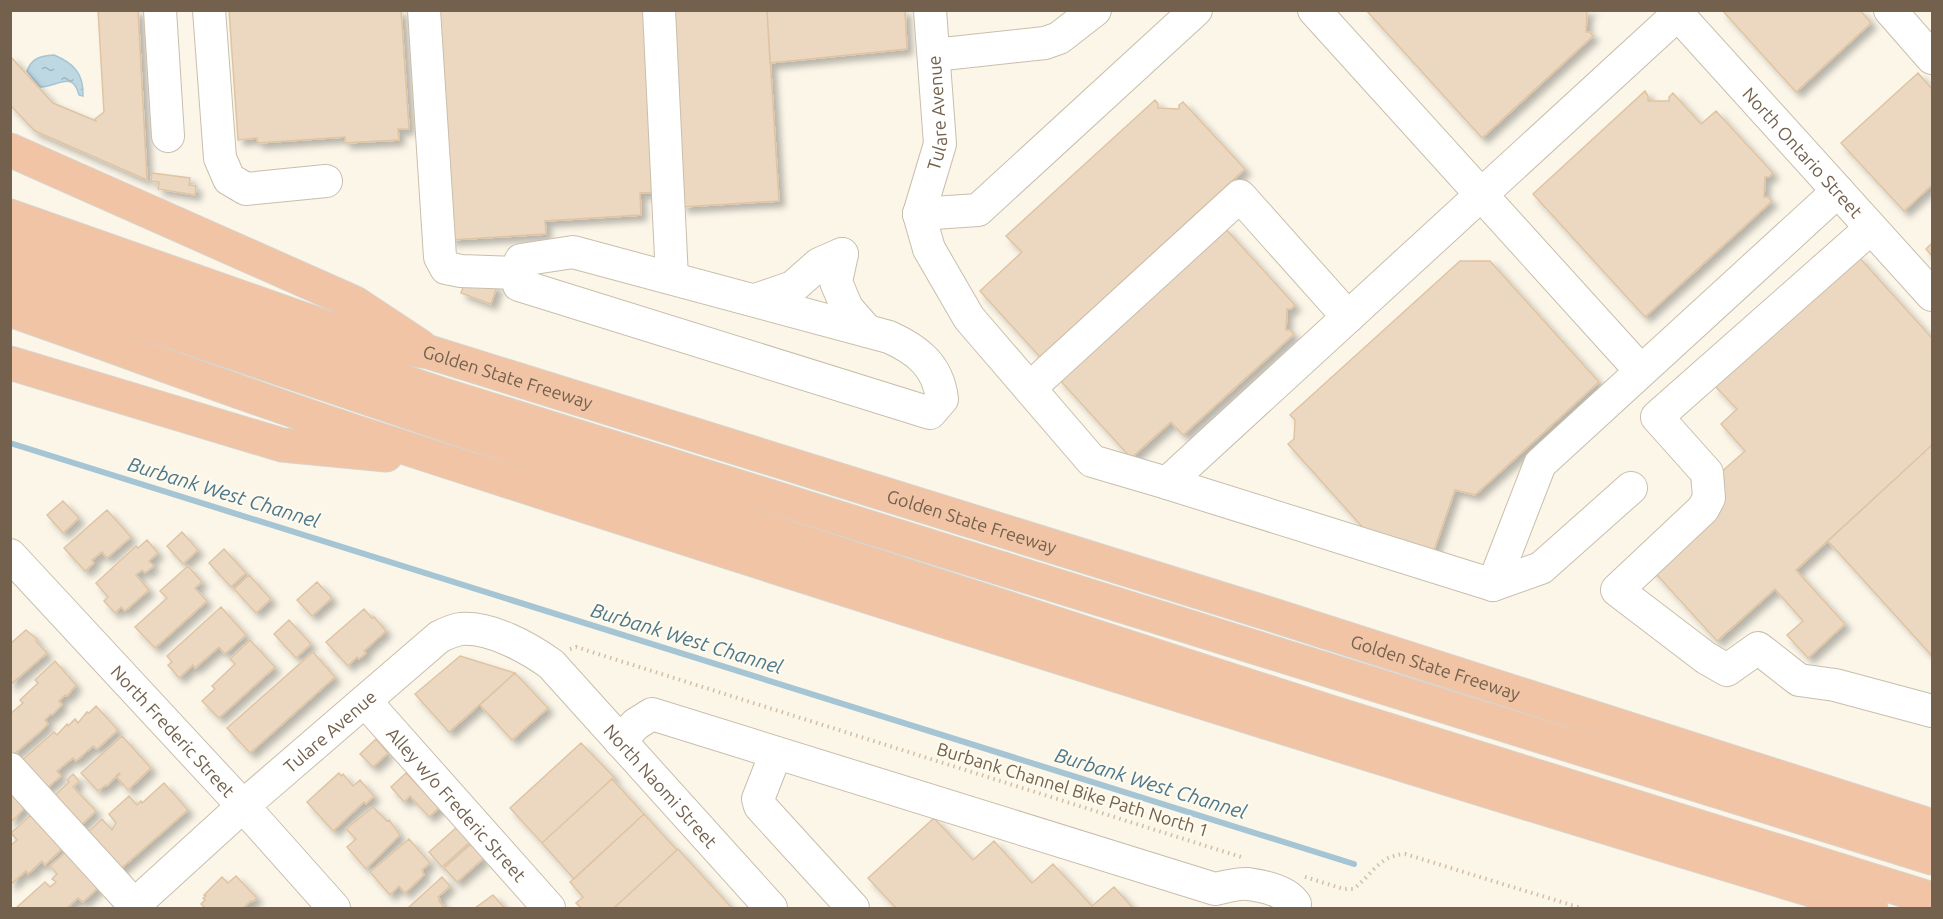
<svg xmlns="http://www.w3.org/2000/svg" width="1943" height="919" font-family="Ubuntu,sans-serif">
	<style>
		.water { fill: url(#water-ripples); stroke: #a5c5d4; stroke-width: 1.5 }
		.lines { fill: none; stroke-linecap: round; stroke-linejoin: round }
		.stream { stroke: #a5c5d4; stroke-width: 6 }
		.building { fill: #ecd8c0; stroke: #dfc4a3; stroke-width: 1.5; filter: url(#shadow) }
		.minor-casing { stroke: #c9beac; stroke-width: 34 }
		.highway-casing { stroke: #d8d3cd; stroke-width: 35 }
		.path { stroke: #d3bea5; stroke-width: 4; stroke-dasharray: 1.5 4.5; stroke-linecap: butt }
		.minor { stroke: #fff; stroke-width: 32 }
		.highway { stroke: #f0c4a4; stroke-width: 33 }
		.labels { text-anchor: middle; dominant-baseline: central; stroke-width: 4.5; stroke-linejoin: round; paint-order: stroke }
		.street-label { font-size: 18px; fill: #73614e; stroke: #fefaee }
		.water-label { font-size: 20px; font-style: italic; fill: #4c778a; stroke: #fefaee }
	</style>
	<defs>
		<pattern id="water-ripples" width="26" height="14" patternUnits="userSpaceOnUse" patternTransform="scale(1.5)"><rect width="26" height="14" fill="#bed8e3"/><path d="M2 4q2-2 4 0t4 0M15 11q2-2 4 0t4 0" fill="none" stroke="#9fb3ba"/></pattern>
		<filter id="shadow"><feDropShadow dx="5.5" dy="5.5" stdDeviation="3" flood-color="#0004"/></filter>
	</defs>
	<rect width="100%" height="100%" fill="#fbf6e8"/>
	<!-- water -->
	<path class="water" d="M54,55C73,63 84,73 83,96L79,95C73,69 55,88 40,87L27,71C32,58 40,56 54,55Z"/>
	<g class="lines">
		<!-- stream -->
		<path class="stream" d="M10,443L1354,864"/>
	</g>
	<!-- building -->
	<path class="building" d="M98,10H138L147,180L35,131L10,105V56L53,103L96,121L95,119L104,112Z
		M229,10H401L409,129H398L399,140L345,143V137L258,143L257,138L238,140Z
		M436,10H649L661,192L640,193L641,215L545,221L546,234L450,240Z
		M670,10H767L779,201L682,207Z
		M767,10H905L907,49L770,63Z
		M1366,10H1593L1587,11L1586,32H1590L1593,36L1482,138Z
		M1722,10H1860L1871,23L1796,92Z
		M1918,73L1932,89V185L1904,211L1841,143Z
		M1645,91L1648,96V101H1669V97L1673,93L1701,124L1716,111L1773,173L1769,177H1765L1764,197H1768L1772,201L1645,317L1533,194Z
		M1155,100L1158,104V108L1179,109V105L1183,102L1245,169L1040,357L980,291L1022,252L1006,236Z
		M152,173L190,178L189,185L196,186L195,195L158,189L159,182L151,181Z
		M1224,227L1295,305L1291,309H1287L1286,330H1290L1294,334L1183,435L1171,422L1131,458L1058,378Z
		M1932,243V256L1926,249Z
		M1857,255L1932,338V445L1796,570L1845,624L1808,658L1787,635L1803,621L1775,589L1717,641L1648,565L1710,482L1745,451L1721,424L1737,409L1714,385Z
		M1460,261H1490L1599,382L1475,495L1455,490L1432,556L1374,540L1288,444L1294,439L1295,420L1290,415Z
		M467,276L497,286L491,304L461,293Z
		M1932,445V656L1828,541Z
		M63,501L79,518L63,533L47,515Z
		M107,510L131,537L107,558L102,552L92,560L94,563L85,571L64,548Z
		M182,532L198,550L183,564L167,546Z
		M147,540L158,553L149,561L154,566L145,573L142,570L136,575L149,590L125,611L121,607L115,613L104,601L108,597L96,583L136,546L138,548Z
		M224,549L246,573L231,587L209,563Z
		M188,566L202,582L195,588L207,601L155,648L135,627L167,598L160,591Z
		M249,575L271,599L256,613L234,589Z
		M317,582L332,598L312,616L297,600Z
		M221,607L246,635L225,654L219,647L195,668L193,665L179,678L168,665L172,662L167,656Z
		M364,609L372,618L374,617L386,631L364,651L366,653L359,659L357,657L348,666L326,642Z
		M289,620L311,644L296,658L274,634Z
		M26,630L37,639L36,641L47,653L10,685V644Z
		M250,640L275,667L219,718L202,701L215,689L212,686L235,664L230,659Z
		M313,652L335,677L250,753L227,728Z
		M460,656L515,673L449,732L415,694Z
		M55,661L76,685L67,696L65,695L59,701L62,705L52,715L51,714L45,720L48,724L41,731L13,755L10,753V714L23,703L20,700L38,683L35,680Z
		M515,673L548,708L512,740L480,705Z
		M96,706L118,730L97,749L93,746L76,761L73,758L57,771L61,776L45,790L20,762L54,732L57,735L67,724L68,726L75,719L78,723L87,712L89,713Z
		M122,736L151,768L128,790L117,777L120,774L119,773L107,786L106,785L98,791L81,773Z
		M376,739L388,753L373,767L360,754Z
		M581,743L614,777L542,843L510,808Z
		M339,773L341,776L343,774L353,786L360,780L374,796L366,804L364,802L333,831L307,802Z
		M406,773L425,793L428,790L442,805L429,817L410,796L404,802L391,787Z
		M73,774L79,781L73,787L96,811L78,828L51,799L69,782L67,780Z
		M612,779L644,814L574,879L542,843Z
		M164,783L188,810L117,872L85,835L102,819L112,830L116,823L109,814L129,796L137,805L141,801L142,803Z
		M10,789L26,807L10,823Z
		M373,807L387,821L389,820L400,835L366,869L347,847L356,839L346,829Z
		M32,814L63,848L45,865L42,861L28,874L26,871L10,885V846L17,840L11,833Z
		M644,814L677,850L614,908H581L576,903L583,897L570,882Z
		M934,818L973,860L994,841L1032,883L1053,864L1092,906L1114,887L1133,908H896L868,878Z
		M457,827L470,842L442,867L429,852Z
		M409,839L430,863L422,870L424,875L405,893L399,886L390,895L370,872Z
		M471,844L484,858L457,882L444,868Z
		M678,849L732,908H614L677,850Z
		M66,852L99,887L83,902L78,898L67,908H16L45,882L50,887L56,882L52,879L57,874L50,866Z
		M236,876L257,898L252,902L251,901L243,908H205L201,904L205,900L203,898L206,896L204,895L222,877L228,883Z
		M442,877L450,886L438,897L440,900L439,901L445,908H410L409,907Z
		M493,895L504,907L502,908H475Z"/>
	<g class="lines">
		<!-- minor casing -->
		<g class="minor-casing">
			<g id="minor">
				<path d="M160,10L168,136"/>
				<path d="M209,10L220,158L229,179L246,189L326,181"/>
				<path d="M424,10L440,257L446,268L461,271L515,273"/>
				<path d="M659,10L672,278"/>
				<path d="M1314,10L1641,371"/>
				<path id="s1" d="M1674,10L1932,295"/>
				<path d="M1890,10L1932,58"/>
				<path d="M1678,14L1167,483L1493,585L1540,464L1838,191"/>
				<path d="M934,55L1045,43L1059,38L1095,10"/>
				<path d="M919,214L929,249L969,318L1092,461L1167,483"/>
				<path d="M919,214L978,210L1196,10"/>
				<path id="s2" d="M919,214L940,144L930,10"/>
				<path d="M1871,228L1657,417L1707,473L1709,498L1703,509L1617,590L1706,658L1727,670L1758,648L1799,680L1835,685L1932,711"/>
				<path d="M573,252L889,337C918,350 938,366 942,399L930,413L519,285L515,273L521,260Z"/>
				<path d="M842,254L836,282L847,308L867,331"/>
				<path d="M755,300L793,287L819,264L842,254"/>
				<path d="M1030,388L1240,196L1348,317"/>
				<path id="s3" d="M10,555L243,806L334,908"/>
				<path d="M1493,585L1541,568L1631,488"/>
				<path id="s4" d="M365,701L549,908"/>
				<path d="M620,741L636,724L652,714L1215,889C1225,887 1238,883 1248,884C1263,886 1287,891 1295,904L1294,908"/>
				<path d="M776,753L758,799L760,806L853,908"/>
				<path d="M10,769L137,908"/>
				<path id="s5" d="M131,908L243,806L439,637C445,634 453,630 461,629C491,627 527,647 551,664L771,908"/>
			</g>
		</g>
		<!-- highway casing -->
		<g class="highway-casing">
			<g id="highway">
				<path d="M10,150L355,303L420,346"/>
				<path id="s6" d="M10,216L371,343L429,352L1273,615L1932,826"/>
				<path d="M10,244L329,357L444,395L1932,858"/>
				<path d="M10,277L591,474L1327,711L1932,899"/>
				<path d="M10,310C125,350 238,393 353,431C858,595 1363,755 1871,908"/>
				<path d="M10,363L282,445L386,455"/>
			</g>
		</g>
		<!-- path -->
		<path class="path" d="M570,649L576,647L1241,857
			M1305,877L1344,889H1353C1373,875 1377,856 1405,854L1581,908"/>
		<!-- minor -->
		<use href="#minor" class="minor"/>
		<!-- highway -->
		<use href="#highway" class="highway"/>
	</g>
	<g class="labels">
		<!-- street labels -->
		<g class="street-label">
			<text stroke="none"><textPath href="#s2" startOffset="104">Tulare Avenue</textPath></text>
			<text stroke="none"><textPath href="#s1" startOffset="192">North Ontario Street</textPath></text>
			<text stroke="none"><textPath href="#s6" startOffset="524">Golden State Freeway</textPath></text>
			<text stroke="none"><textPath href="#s6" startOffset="1010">Golden State Freeway</textPath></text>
			<text stroke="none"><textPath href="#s6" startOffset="1496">Golden State Freeway</textPath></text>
			<text stroke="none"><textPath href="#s3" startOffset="240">North Frederic Street</textPath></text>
			<text stroke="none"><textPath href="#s5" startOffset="266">Tulare Avenue</textPath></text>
			<text stroke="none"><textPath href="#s5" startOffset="696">North Naomi Street</textPath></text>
			<text transform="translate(1073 789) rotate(17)">Burbank Channel Bike Path North 1</text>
			<text stroke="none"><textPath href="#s4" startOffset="138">Alley w/o Frederic Street</textPath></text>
		</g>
		<!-- water labels -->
		<g class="water-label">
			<text transform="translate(224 492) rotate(17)">Burbank West Channel</text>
			<text transform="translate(687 638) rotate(17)">Burbank West Channel</text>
			<text transform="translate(1151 783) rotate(17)">Burbank West Channel</text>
		</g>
	</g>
	<!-- border -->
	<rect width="1943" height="919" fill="none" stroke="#73614e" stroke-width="24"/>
</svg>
